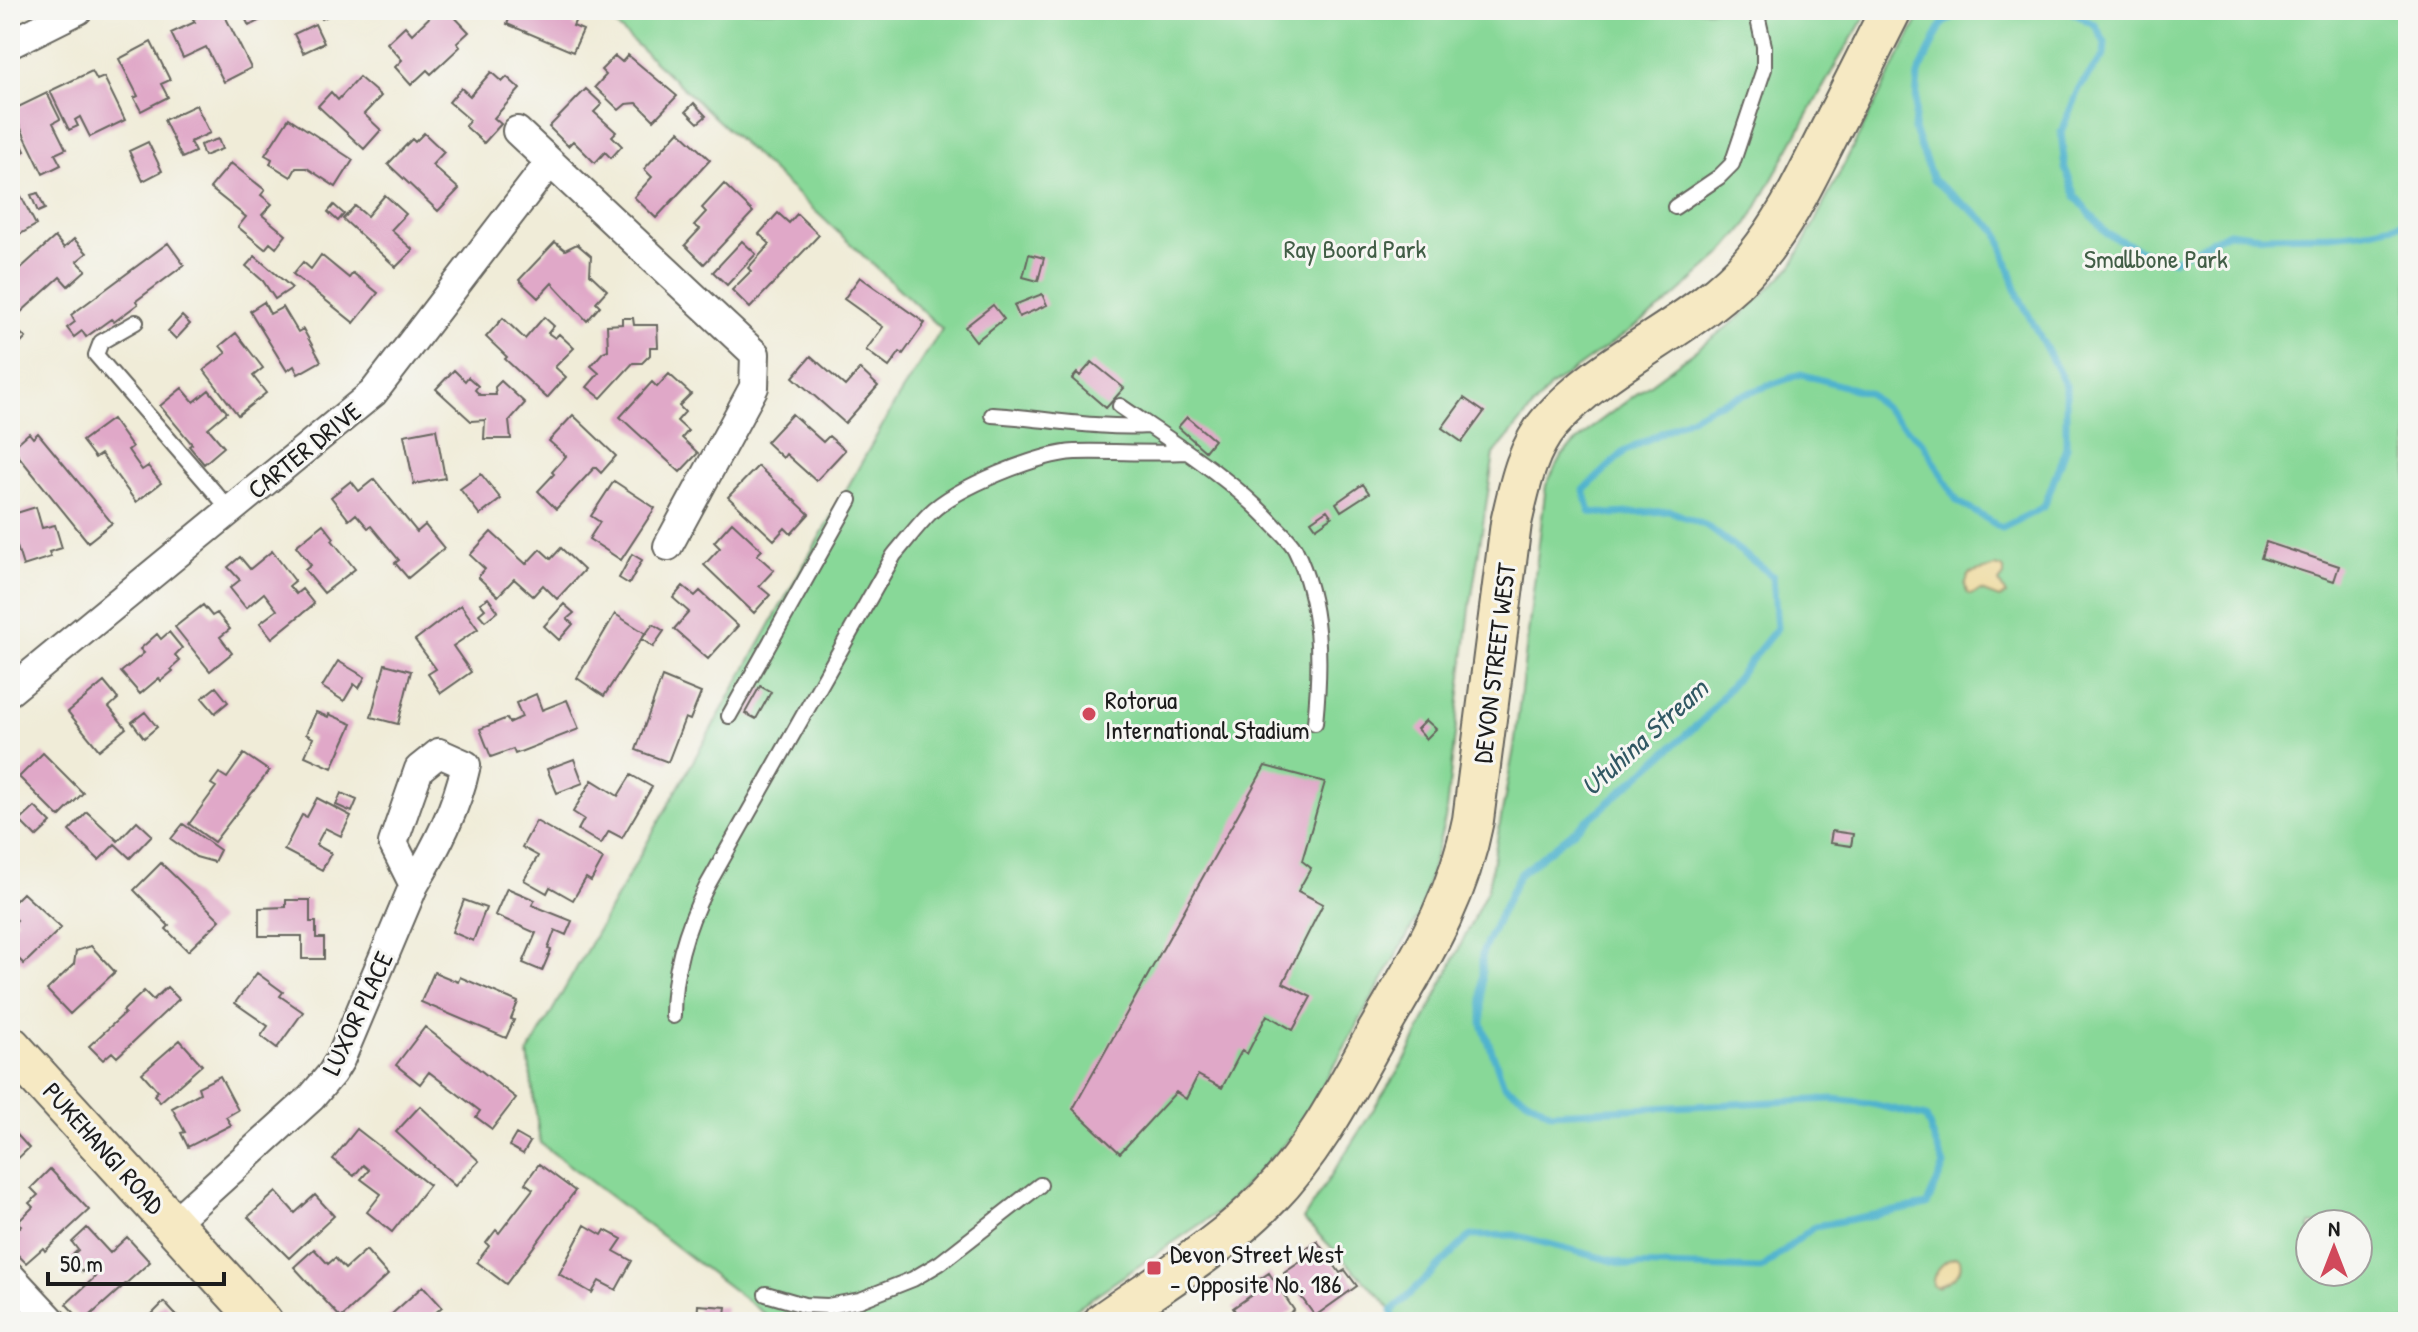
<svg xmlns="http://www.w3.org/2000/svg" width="2418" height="1332" font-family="'Patrick Hand',sans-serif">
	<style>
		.green { fill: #88d898; stroke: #527a5a; stroke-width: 2; fill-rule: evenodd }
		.sand { fill: #eeda9e; stroke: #857b5d; stroke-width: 2 }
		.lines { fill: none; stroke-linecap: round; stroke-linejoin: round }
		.stream { stroke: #50b3ce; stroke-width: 7 }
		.building { fill: #e0a8c8 }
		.service-casing { stroke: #66655e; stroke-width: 18 }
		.minor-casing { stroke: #66655e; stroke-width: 32 }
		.secondary-casing { stroke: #66655e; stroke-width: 44 }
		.service { stroke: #fff; stroke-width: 14 }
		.minor { stroke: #fff; stroke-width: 28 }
		.secondary { stroke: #f6e9c3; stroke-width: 40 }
		.poi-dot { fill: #d1495b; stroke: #f6f6f2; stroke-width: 3 }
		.labels { text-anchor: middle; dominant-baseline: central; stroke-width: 6; stroke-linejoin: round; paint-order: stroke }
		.park-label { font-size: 26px; fill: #425e47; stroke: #f6f6f2 }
		.street-label { font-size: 26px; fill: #1c1c1c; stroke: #f6f6f2 }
		.poi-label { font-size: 26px; fill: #1c1c1c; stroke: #f6f6f2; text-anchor: start }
		.water-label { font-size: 28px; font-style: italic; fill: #315863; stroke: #f6f6f2 }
	</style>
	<rect width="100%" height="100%" fill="#f6f6f2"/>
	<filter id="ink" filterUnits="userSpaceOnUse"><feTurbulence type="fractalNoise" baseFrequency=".0125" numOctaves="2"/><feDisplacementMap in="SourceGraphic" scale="16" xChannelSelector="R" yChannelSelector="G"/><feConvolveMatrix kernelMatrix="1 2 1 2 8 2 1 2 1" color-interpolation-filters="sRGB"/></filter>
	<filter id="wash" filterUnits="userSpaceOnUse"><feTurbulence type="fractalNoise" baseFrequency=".006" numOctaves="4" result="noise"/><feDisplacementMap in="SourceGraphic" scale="32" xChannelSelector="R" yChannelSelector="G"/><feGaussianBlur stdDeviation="1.8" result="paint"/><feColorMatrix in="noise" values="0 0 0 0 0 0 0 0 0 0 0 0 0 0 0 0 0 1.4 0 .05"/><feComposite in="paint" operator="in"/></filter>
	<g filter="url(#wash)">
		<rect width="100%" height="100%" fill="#f0ecd8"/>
		<!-- green -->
		<path class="green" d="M618,10H1869L1836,64L1748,223L1721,255L1664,306L1550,387L1494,454L1470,608L1445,819L1420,913L1298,1130L1221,1210L1056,1322H775L540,1143L528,1054L899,396L942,329L610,20Z
			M1923,10H2408V1322H1400L1381,1297L1303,1219L1407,1057L1488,888L1514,748L1546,485L1562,455L1596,424L1739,318L1792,266ZM2310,1224H2358V1272H2310Z"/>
		<!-- sand -->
		<path class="sand" d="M1995,567H2002L2004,569V576L1999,582L2006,595L1999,598L1981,591L1970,595L1967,593L1965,585L1969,574Z
			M1956,1257L1960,1260C1964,1275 1949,1281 1937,1287L1933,1286C1931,1273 1944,1260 1956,1257Z"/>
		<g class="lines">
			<!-- stream -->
			<path class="stream" d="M2068,10L2095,25L2105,43L2104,55L2079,88L2061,132L2065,168L2076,197L2107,234L2153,256L2173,260L2228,232L2260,236L2331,235L2361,232L2408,222
				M1394,1322L1392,1311L1470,1236L1514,1235L1629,1265L1761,1269L1815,1226L1927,1205L1944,1166L1926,1117L1868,1103L1834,1099L1551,1113L1504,1085L1482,1024V953L1519,875L1600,810L1704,719L1777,628L1773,576L1707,526L1670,511L1610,514L1590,512L1584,490L1624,452L1715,405L1801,374L1868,393L1924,444L1957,501L2002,528L2044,507L2066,447V386L2018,295L1997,230L1933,180L1914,130L1918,75L1942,24L1963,10"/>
		</g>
		<g id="blocks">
			<!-- building -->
			<path class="building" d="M211,10H222L251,68L224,82L206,47L183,58L171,33L195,22L193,19Z
				M241,10H280L249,26Z
				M318,10H340L322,19Z
				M437,10H448L469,32L457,43L460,47L431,74L427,70L411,85L395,67L402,60L387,43L405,26L412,34Z
				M513,10H535L541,12L542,10H580L573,26L583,30L573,52L507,24Z
				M315,24L324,43L303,53L294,34Z
				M151,42L170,80L161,84L168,97L141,111L134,98L138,96L119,59Z
				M628,55L677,96L654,120L637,103L626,104L619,110L595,87L606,75L601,70L615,56L622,62Z
				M92,71L97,80L104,77L125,120L90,137L80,117L75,120L78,126L69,130L50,91Z
				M491,72L502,82L507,77L520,89L494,118L501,124L484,143L465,126L470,120L449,102L461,88L470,96Z
				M359,77L381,96L364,114L381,130L364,149L318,106L331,92L338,100Z
				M586,89L602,104L594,112L616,132L612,136L622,146L611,158L605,152L595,163L573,141L568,146L549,127Z
				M47,93L60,119L53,123L66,149L55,154L61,165L43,174L12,110Z
				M694,103L706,116L698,123L686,111Z
				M196,105L210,133L190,142L195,152L182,158L164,120Z
				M289,118L353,160L336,187L307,168H296L291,177L270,164L272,159L265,155Z
				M10,120L25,151L10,159Z
				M679,131L710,160L656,218L634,197L652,177L644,169Z
				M424,133L444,152L432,165L459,189L438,211L388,164L412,139L415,142Z
				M218,139L222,149L204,156L200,145Z
				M148,142L162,171L143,181L129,151Z
				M231,163L265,190L261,195L272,204L262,215L286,235L276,248L270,243L265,249L238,227L246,217L210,188Z
				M724,184L753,212L704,264L685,245L700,229L694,225L706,212L702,208Z
				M38,193L45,209L38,212L31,195Z
				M385,195L406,214L391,230L413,250L396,267L343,219L355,206L367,216Z
				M21,196L36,225L15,237L10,227V202Z
				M334,205L344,214L338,221L328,212Z
				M778,213L789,223L797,214L819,235L750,308L732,290L751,271L748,268L770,244L759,234Z
				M55,237L64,248L74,239L87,253L77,261L86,270L68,286L60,277L10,322V278Z
				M742,241L756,254L727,285L713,272Z
				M555,242L565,250L577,244L591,256L590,274L607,290L596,302L600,306L587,321L552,283L538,298L519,280Z
				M168,243L184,265L136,301L138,304L114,322L111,319L86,337L82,331L74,337L67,328L75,322L71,315Z
				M1029,254L1044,258L1038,281L1023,277Z
				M321,255L349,278L353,273L378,293L354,323L293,274L303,262L311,269Z
				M255,256L292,288L275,299L263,281L246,266Z
				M860,277L925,323L903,354L900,352L889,367L866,350L883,327L844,299Z
				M1042,294L1047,305L1019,317L1014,305Z
				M264,302L270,314L283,307L298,332L303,329L321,361L298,374L294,366L287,371L250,311Z
				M993,305L1004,319L976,341L965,327Z
				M182,316L190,324L176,339L168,331Z
				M544,317L554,326L548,333L555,338L559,334L574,348L555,367L566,377L547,398L505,359L507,357L486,337L503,318L525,339Z
				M622,318H633L634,325H657L658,347H650V355L642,363H633L601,398L587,387L599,373L591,366L603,352L608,350L607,325L622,324Z
				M18,331L26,338L14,350L10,346V339Z
				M236,333L263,368L253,376L266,393L238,415L204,370L226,353L220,346Z
				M811,356L845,386L860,369L878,386L845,423L793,377Z
				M1092,362L1124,388L1106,408L1072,379L1077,373L1080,376Z
				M454,370L465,381L468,377L478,386L475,390L480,395H496L495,387L501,381L525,403L509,421L511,439H484L485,420L471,421L436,389Z
				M669,374L691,394L679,406L685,412L677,421L688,431L682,438L698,453L680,472L620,417L652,382L657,387Z
				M182,388L194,402L209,390L227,412L208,428L224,447L204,464L189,446L192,444L160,406Z
				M1464,398L1484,412L1462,442L1442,428Z
				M792,414L823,442L829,436L845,450L816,481L786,454L783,458L766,442Z
				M573,415L616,456L601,473L595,467L556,509L538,491L554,474L552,472L566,456L549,441Z
				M1187,417L1214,440L1205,451L1178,427Z
				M112,419L132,447L128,450L142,470L148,466L161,483L136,502L101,454L95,458L82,441Z
				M436,429L445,478L414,484L404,435Z
				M29,433L33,438L38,433L112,523L88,542L12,448Z
				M758,466L809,514L791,534L785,528L774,540L728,497Z
				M481,474L501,499L480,515L460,489Z
				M374,479L417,532L425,525L444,548L408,578L395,563L399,560L371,526L368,528L356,514L349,520L331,497L351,481L359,491Z
				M614,481L655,508L621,560L589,539L600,522L591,516Z
				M1363,484L1369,493L1341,511L1336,503Z
				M36,507L42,528L55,525L62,548L49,552L51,557L23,566L14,537L10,538V515Z
				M1327,510L1332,517L1316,528L1311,521Z
				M732,522L762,550L757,555L774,570L759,586L770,595L754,613L704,565L720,548L714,542Z
				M323,524L334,538L332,540L355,569L324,593L305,570L311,565L296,546Z
				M491,532L526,564L540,549L551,559L561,548L584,570L557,599L543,585L533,596L514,579L498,596L478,577L485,569L470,555Z
				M2266,542L2339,566L2334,581L2261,558Z
				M272,551L295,581L289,586L296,594L302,589L314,604L272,638L260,623L277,610L264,593L246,608L230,588L240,580L228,567L240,557L250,569Z
				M632,554L642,560L629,584L619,578Z
				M683,586L695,596L700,591L738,626L708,659L674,629L689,612L673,598Z
				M488,598L498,611L485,621L479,614L485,609L480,603Z
				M564,604L574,613L567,619L573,624L559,640L544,626Z
				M203,605L212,616L217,613L230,629L220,637L232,653L210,671L175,627Z
				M461,605L478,629L453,646L471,672L441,693L428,674L436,669L415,640Z
				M615,614L645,633L604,696L577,678Z
				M653,624L664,631L653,647L642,639Z
				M169,632L182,648L175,655L180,661L171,669L173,671L161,681L159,678L140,694L121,672L144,653L140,649L157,634L161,639Z
				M338,661L365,677L359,688L354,684L344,701L322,687Z
				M385,664L411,671L398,724L371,717Z
				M662,677L701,693L690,720L685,718L668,762L636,750Z
				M104,682L118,699L109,707L126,728L99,750L68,712Z
				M760,686L771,692L756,719L745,713Z
				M216,687L228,702L215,713L202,698Z
				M536,694L542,710L567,700L579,729L515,754L513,749L491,757L480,729L507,718L509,723L522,717L516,703Z
				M145,712L157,727L144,738L132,722Z
				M316,712L328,717L329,714L352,724L332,768L305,756L313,738L306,734Z
				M1426,720L1436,729L1426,739L1417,729Z
				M43,753L83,793L59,817L19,777Z
				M244,754L269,771L214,842L189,824L216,787L211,784L219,773L227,778Z
				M574,759L583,783L557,793L547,769Z
				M1265,766L1325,782L1302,861L1311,868L1298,891L1323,904L1283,983L1311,997L1293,1030L1267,1015L1247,1054L1242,1050L1222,1088L1198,1075L1186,1099L1176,1092L1120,1153L1073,1109Z
				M631,775L652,787L622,838L609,831L601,844L578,830L584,819L573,812L592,780L618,796Z
				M341,793L357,800L352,812L336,805Z
				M317,798L351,816L341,836L325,828L316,845L331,853L322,870L284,850L302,815L307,817Z
				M35,807L51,823L36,837L20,821Z
				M10,809L19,818L10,827Z
				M87,812L118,841L137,821L152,835L130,858L115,844L99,860L69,831Z
				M536,821L603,859L591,881L586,878L573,900L550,887L547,893L524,880L538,856L522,847Z
				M183,824L220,850L214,862L196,857L171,839Z
				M1832,831L1853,834L1851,846L1830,843Z
				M161,863L220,920L188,951L166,929L169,926L134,890Z
				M507,888L535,900L532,905L572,921L566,935L555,930L548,949L551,950L542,971L523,963L536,933L495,915Z
				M23,893L61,928L24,964L10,951V928L17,920L10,913V906Z
				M286,900H310V922H316V938H324V959H302V936H259V908L286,907Z
				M464,900L486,908L473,941L452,932Z
				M91,946L115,972L70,1014L47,990L74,964L76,951Z
				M434,972L458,982L460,977L518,1002L511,1019L514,1020L506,1038L421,1002Z
				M257,973L283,992L280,996L303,1012L277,1048L261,1036L268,1026L235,1003Z
				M167,987L179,999L117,1057L112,1052L103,1060L89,1046L125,1013L123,1011L144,991L153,1000Z
				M425,1027L516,1098L492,1129L476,1117L480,1111L429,1072L420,1084L396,1065Z
				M180,1040L202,1065L160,1102L154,1095L158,1091L142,1073Z
				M220,1076L238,1110L226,1117L231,1125L188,1147L181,1133L185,1132L172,1108L200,1093L198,1087Z
				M420,1106L479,1161L455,1186L396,1132Z
				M10,1127L29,1148L10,1166Z
				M357,1129L429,1185L392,1232L367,1212L381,1194L361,1179L369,1170L363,1165L354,1176L333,1159Z
				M516,1134L530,1142L523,1154L509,1146Z
				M539,1164L575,1191L506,1284L477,1262L489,1246L486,1243L496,1230L499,1233L533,1189L525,1183Z
				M50,1169L89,1210L45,1251L43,1248L26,1263L10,1247V1236L21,1226L18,1222L33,1207L29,1203L38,1195L31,1188Z
				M276,1192L295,1213L315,1195L334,1216L289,1258L248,1217Z
				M585,1225L602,1235L605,1230L622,1239L614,1251L632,1261L616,1290L599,1281L592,1293L559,1274Z
				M87,1228L110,1253L127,1237L150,1262L83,1322L66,1304L95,1277L86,1268L82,1272L69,1258L78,1250L72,1242Z
				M1317,1241L1340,1273L1345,1270L1357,1286L1315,1316L1284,1273L1306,1258L1302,1252Z
				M314,1249L328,1264L335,1258L345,1269L366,1250L388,1275L341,1318L294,1267Z
				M1269,1273L1294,1310L1281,1319L1283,1322H1242L1233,1308L1256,1292L1251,1285Z
				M423,1286L442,1307L433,1315L439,1322H383Z
				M164,1302L182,1322H156L150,1316Z
				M698,1305L726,1307L724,1322H697Z"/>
		</g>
	</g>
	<g filter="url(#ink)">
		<use href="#blocks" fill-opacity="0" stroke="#66655e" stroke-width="2"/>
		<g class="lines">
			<!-- service casing -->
			<g class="service-casing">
				<path id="service" d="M1675,207L1719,177L1732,164L1764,69V46L1756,10
					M136,322L101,342L96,355L230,510
					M1120,406C1171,441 1234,480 1275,526C1282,533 1290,540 1295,549C1322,604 1321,664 1315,723
					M992,415C1044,418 1096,429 1148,426
					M729,716L850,500
					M673,1016C673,969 686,927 707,886L894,555C906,541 917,526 930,513C957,487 1038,454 1075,452C1112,451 1149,454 1186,452
					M766,1294L804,1305L828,1306L860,1300L913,1279L940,1263L1040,1185"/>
			</g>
			<!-- minor casing -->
			<g class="minor-casing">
				<path id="minor" d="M10,44L78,10
					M517,131L755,354L754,387L668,546
					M10,691L373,393L550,162
					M172,1224L311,1098L332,1073L340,1060L414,885L393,843L419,769L439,753L466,765C457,808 436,848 414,885
					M10,1276L53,1322"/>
			</g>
			<!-- secondary casing -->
			<g class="secondary-casing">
				<path id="secondary" d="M10,1046L262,1322
					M1104,1322C1160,1282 1221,1247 1269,1197C1315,1150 1344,1092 1376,1035C1417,963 1457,904 1473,820L1511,523C1519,489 1526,450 1550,422C1608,356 1698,327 1754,260C1786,222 1806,178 1828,135C1849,93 1870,51 1891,10"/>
			</g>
			<!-- service -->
			<use href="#service" class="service"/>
			<!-- minor -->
			<use href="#minor" class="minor"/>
			<!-- secondary -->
			<use href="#secondary" class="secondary"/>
		</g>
	</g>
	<!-- markers -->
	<g class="poi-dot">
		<circle cx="1089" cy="714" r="8"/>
		<rect x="1146" y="1260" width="16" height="16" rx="4"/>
	</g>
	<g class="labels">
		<!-- park labels -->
		<g class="park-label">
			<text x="1355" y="248">Ray Boord Park</text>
			<text x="2156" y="258">Smallbone Park</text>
		</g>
		<!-- street labels -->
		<g class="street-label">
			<text transform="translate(304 450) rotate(-39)">CARTER DRIVE</text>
			<text transform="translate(1494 663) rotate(-83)">DEVON STREET WEST</text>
			<text transform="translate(357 1013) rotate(-65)">LUXOR PLACE</text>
			<text transform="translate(104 1148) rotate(48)">PUKEHANGI ROAD</text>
		</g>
		<!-- poi labels -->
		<g class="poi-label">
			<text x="1105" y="699">Rotorua<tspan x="1105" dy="30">International Stadium</tspan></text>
			<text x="1170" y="1253">Devon Street West<tspan x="1170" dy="30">- Opposite No. 186</tspan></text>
		</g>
		<!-- water labels -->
		<g class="water-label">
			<text transform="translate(1644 737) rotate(-42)">Utuhina Stream</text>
		</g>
	</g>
	<!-- margin -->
	<rect width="2418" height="1332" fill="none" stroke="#f6f6f2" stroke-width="40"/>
	<!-- north arrow -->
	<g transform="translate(2334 1248)"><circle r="38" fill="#f6f6f2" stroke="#9f9f9c" stroke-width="2"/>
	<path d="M0-6L14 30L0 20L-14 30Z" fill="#d1495b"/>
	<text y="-12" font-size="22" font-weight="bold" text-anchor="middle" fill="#1c1c1c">N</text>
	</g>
	<!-- scale -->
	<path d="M48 1272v12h176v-12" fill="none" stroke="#1c1c1c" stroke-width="4"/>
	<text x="60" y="1272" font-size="24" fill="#1c1c1c" stroke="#f6f6f2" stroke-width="6" paint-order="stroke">50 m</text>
</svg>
